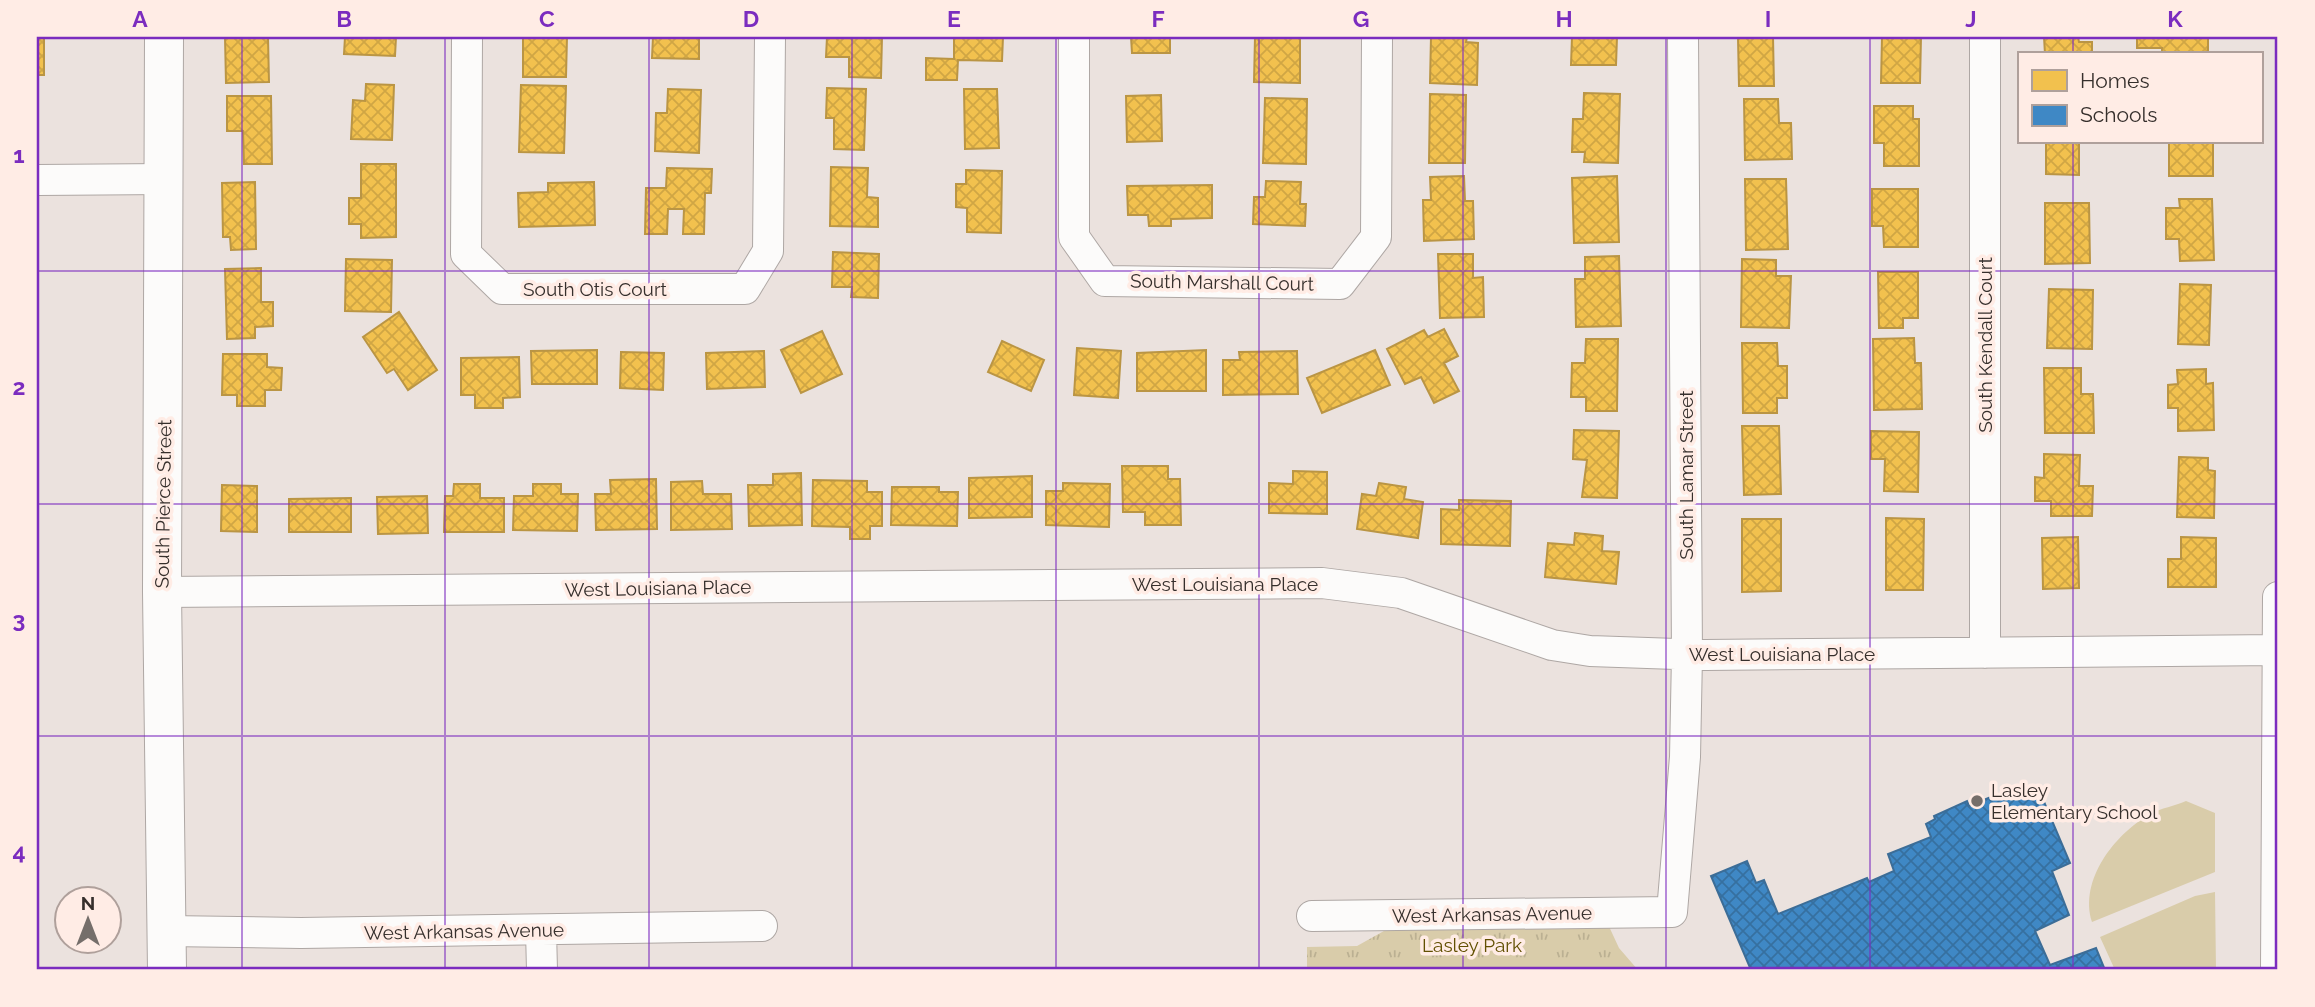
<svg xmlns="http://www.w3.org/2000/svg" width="2315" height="1007" font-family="Raleway,sans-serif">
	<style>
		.green { fill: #d9ccaa }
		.park { fill: url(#park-tufts) }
		.homes { fill: url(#homes-cross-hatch); stroke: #ba9544; stroke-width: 2 }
		.schools { fill: url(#schools-cross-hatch); stroke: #3c6d97; stroke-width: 2 }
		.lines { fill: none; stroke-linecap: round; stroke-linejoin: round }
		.street-casing { stroke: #aea7a4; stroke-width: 32 }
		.secondary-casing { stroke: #aea7a4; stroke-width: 40 }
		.street { stroke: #fcfbfa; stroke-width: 30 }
		.secondary { stroke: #fcfbfa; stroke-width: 38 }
		.grid { fill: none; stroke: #7b2cbf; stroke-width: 2; stroke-opacity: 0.55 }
		.poi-dot { fill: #756e6a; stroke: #ffece5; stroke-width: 2.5 }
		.labels { text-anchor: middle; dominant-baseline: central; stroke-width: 7; stroke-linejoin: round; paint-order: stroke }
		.street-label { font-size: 19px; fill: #362f2c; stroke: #ffece5 }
		.poi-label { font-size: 19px; fill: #362f2c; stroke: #ffece5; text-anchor: start }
		.park-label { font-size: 19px; fill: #625002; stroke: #ffece5 }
		.neatline { fill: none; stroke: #7b2cbf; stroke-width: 2.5 }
		.grid-label { font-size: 23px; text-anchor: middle; font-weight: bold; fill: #7b2cbf }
	</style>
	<defs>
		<pattern id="park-tufts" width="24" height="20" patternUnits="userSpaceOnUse" patternTransform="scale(1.75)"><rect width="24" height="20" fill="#d9ccaa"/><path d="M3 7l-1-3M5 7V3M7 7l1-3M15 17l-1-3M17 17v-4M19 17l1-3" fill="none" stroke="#bbb092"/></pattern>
		<pattern id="homes-cross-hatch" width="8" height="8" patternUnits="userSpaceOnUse" patternTransform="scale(1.75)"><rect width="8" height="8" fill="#f2c14e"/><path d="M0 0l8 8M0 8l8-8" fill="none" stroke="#d0a644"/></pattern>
		<pattern id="schools-cross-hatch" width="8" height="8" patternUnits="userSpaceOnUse" patternTransform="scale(1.75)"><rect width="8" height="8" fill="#3f88c5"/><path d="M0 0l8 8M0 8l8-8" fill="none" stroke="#3670a0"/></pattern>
	</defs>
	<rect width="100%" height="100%" fill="#ebe2de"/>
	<!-- green -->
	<path class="green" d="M2186,801L2215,813V872L2092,922C2079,880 2114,835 2150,814C2161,808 2175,806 2186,801Z
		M2215,892L2216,970H2115L2100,937L2195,896Z"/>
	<!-- park -->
	<path class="park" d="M1606,920L1619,948L1638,970H1307V947L1357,946L1400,922Z"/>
	<!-- homes -->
	<path class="homes" d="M37,37H44V75H37Z
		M225,37H268L269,82L226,83Z
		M345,37H396L395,56L344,54Z
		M523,37H567L566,77H523Z
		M653,37H699V59L652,58Z
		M827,37H882L881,78L849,77V57H826Z
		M954,37H1003L1002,61L958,60L957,80H926V58L954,59Z
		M1131,37H1170V53H1132Z
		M1255,37H1300V83L1254,82Z
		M1431,37H1467L1466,42L1478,43L1477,85L1430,83Z
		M1572,37H1617L1616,65H1571Z
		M1738,37H1773L1774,86H1739Z
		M1882,37H1921L1920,83H1881Z
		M2044,37H2078L2079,42H2092V54H2045Z
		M2137,37H2208V54H2162V48H2137Z
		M366,84L394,85L392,140L351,139L353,100L365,101Z
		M521,85L566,86L564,153L519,152Z
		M827,88L866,89L864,150L834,149V118H826Z
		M668,89L701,90L699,153L655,151L656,113H667Z
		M964,89H997L999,148L965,149Z
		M1584,93L1620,94L1618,163L1584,162L1585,152H1572L1573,119H1583Z
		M1430,94L1466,95L1465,163H1429Z
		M1161,95L1162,141L1127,142L1126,96Z
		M227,96H271L272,164H244L243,131H227Z
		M1265,98L1307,99L1306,164L1263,163Z
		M1744,99H1778L1779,123H1791L1792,159L1745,160Z
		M1874,106H1913V119H1919V166H1884V143H1874Z
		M2046,142H2079V175L2046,174Z
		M2169,142H2213V176H2169Z
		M361,164H396V237L361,238V224H349V198H361Z
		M831,167L868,168L867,197L878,198V227L830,226Z
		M667,168L712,169L711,193H705L704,234H683L684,209H668L667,234H645L646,188H666Z
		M966,170L1002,171L1001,233L967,232V208L956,207V184H966Z
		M1464,176L1465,201H1473L1474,239L1424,241L1423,200H1431L1430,177Z
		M1617,176L1619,242L1574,243L1572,178Z
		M1745,179H1786L1788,249L1746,250Z
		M1266,181L1301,182L1300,204H1306L1305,226L1253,224L1254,197H1265Z
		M255,182L256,249L231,250L230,237H223L222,183Z
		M594,182L595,225L519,227L518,193L548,192V183Z
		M1212,185V218L1171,219V226H1149L1148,215H1128L1127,186Z
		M1872,189H1918V247H1884L1883,226H1872Z
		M2179,199H2212L2214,260L2180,261L2179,239H2166V208H2180Z
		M2045,203H2089L2090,263L2045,264Z
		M833,252L879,254L878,298L851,297L852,287H832Z
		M1438,254H1473V278L1483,277L1484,317L1440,318Z
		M1619,256L1621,326L1576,327L1575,279H1585V257Z
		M346,259L392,260L391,312L345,311Z
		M1742,259L1776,260V276H1791L1789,328L1741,327Z
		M261,268V302H273V326L255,327V338L227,339L225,269Z
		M1878,272H1918V318H1903V328H1879Z
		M2180,284L2211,285L2209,345L2178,344Z
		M2049,289L2093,290L2092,349L2047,348Z
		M399,312L437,370L408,390L394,369L387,373L363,337Z
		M1444,329L1458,356L1444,363L1459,391L1434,403L1421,377L1405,384L1387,349L1424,330L1428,337Z
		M822,331L842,374L801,393L781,350Z
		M1914,338L1915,363H1921L1922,409L1874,410L1873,339Z
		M1586,339H1618L1617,411H1586V397H1571L1572,363H1585Z
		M1002,341L1044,360L1031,391L988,372Z
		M1742,343H1777L1778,366H1787V398H1777V413H1743Z
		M1077,348L1121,351L1118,398L1074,395Z
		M597,350V384H532L531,351Z
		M1206,350V391H1137V353Z
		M1375,350L1390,385L1322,413L1307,378Z
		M764,351L765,387L707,389L706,353Z
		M1297,351L1298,394L1223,395V360H1240L1239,352Z
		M621,352L664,353L663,390L620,388Z
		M223,354H267V367L282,368L281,390H265V406H237V395H222Z
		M519,357L520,397L503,398V408H475V395H461V358Z
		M2044,368H2081V394H2093L2094,433H2045Z
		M2206,369V384L2213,383L2214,430L2178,431V408H2168V385L2178,384L2177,370Z
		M1742,426H1779L1781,494L1744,495Z
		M1574,430L1619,431L1617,498L1582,497L1587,460L1573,459Z
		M1871,431L1919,432L1918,492L1884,491L1885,459H1871Z
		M2044,454L2080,455L2079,486H2093L2092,516H2051V501H2035V477L2044,478Z
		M2179,457L2208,458V470L2215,471L2214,518L2177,517Z
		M1122,466H1168V479H1180L1181,525H1145V512H1123Z
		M1293,471L1327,472V514L1269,513V483L1293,484Z
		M801,473L802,525L749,526L748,485H773V474Z
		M1032,476V517L969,518V478Z
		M656,479L657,529L596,530L595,494H611L610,480Z
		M813,480L867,481V492H882V526H870V539H850V527L812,526Z
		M702,481L703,494H731L732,529L671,530V482Z
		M1063,483L1110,484L1109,527L1046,525V491H1063Z
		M1379,483L1406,487L1404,499L1423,502L1418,538L1357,529L1362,494L1376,496Z
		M454,484H480V498H504V532H444L445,496H453Z
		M533,484H561V494H578L577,531L513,530L514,496H533Z
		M222,485L257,486V532L221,531Z
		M892,487H939V492H958L957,526L891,525Z
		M427,496L428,533L378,534L377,497Z
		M351,498V532H289V499Z
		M1459,500L1511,501L1510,546L1441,544V509L1459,510Z
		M1886,518L1924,519L1923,590H1886Z
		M1742,519H1781V591L1742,592Z
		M1575,533L1603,536L1602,551L1619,552L1616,584L1545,577L1548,543L1574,545Z
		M2078,537L2079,588L2043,589L2042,538Z
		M2181,537L2216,538V587H2168V559H2181Z"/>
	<!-- schools -->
	<path class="schools" d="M2025,783L2030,794L2039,790L2070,863L2052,871L2069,915L2035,931L2050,965L2096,948L2105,970H1751L1711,876L1747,861L1756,883L1764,880L1778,914L1867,878L1869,882L1894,871L1888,854L1931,837L1926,824L1935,819L1934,816L1967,801L1969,806Z"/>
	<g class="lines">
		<!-- street casing -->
		<g class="street-casing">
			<path id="street" d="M467,37L466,254L502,289H745L768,251L770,37
				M1074,37V237L1105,281L1340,284L1376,237L1377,37
				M37,180L166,179
				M162,592L1322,583L1401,593L1552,645L1590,651L1705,655L2278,650
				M1985,653V37
				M1312,916L1672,912L1685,757L1687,655L1683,37
				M167,931L301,933L762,926
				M541,931L542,970
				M2276,970L2278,597"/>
		</g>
		<!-- secondary casing -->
		<g class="secondary-casing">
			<path id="secondary" d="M164,37L162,592L167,970"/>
		</g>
		<!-- street -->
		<use href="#street" class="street"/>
		<!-- secondary -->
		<use href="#secondary" class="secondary"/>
	</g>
	<!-- grid -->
	<path class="grid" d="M242,37V970M445,37V970M649,37V970M852,37V970M1056,37V970M1259,37V970M1463,37V970M1666,37V970M1870,37V970M2073,37V54M2073,142V970M37,271H2278M37,504H2278M37,736H2278"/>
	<!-- markers -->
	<circle class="poi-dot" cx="1977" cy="801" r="7"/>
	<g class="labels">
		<!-- street labels -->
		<g class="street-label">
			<text transform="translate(1222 282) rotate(1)">South Marshall Court</text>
			<text x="595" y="289">South Otis Court</text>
			<text transform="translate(1985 345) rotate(-90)">South Kendall Court</text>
			<text transform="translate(1686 475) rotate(-90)">South Lamar Street</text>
			<text transform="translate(163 504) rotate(-89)">South Pierce Street</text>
			<text x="1225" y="584">West Louisiana Place</text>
			<text transform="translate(658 588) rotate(-1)">West Louisiana Place</text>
			<text x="1782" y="654">West Louisiana Place</text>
			<text transform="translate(1492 914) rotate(-1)">West Arkansas Avenue</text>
			<text transform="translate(464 931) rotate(-1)">West Arkansas Avenue</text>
		</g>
		<!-- poi labels -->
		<g class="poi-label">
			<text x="1991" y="790">Lasley<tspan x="1991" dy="22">Elementary School</tspan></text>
		</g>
		<!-- park labels -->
		<g class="park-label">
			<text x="1472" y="945">Lasley Park</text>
		</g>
	</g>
	<!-- border -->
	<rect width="2315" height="1007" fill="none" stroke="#ffece5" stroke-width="77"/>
	<!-- legend -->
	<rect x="2018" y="52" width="245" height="91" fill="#ffece5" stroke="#afa09b" stroke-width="2"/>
	<rect x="2032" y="70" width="35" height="21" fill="#f2c14e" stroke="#afa09b" stroke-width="2"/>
	<text x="2080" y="88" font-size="21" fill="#362f2c">Homes</text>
	<rect x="2032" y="105" width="35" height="21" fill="#3f88c5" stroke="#afa09b" stroke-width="2"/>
	<text x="2080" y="122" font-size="21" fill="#362f2c">Schools</text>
	<!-- north arrow -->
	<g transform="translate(88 920)"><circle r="33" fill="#ffece5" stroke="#afa09b" stroke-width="2"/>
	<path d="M0-5L12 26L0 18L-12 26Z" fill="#756e6a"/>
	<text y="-10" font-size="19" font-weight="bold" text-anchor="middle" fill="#362f2c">N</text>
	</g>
	<rect x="38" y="38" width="2238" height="930" class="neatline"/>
	<g class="grid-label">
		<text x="140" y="27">A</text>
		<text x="344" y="27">B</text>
		<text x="547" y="27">C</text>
		<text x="751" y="27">D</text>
		<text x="954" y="27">E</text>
		<text x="1158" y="27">F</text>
		<text x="1361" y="27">G</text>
		<text x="1564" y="27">H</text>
		<text x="1768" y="27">I</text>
		<text x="1971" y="27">J</text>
		<text x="2175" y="27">K</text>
		<text x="19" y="163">1</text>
		<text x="19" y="395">2</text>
		<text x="19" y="628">3</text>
		<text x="19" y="860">4</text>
	</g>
</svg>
